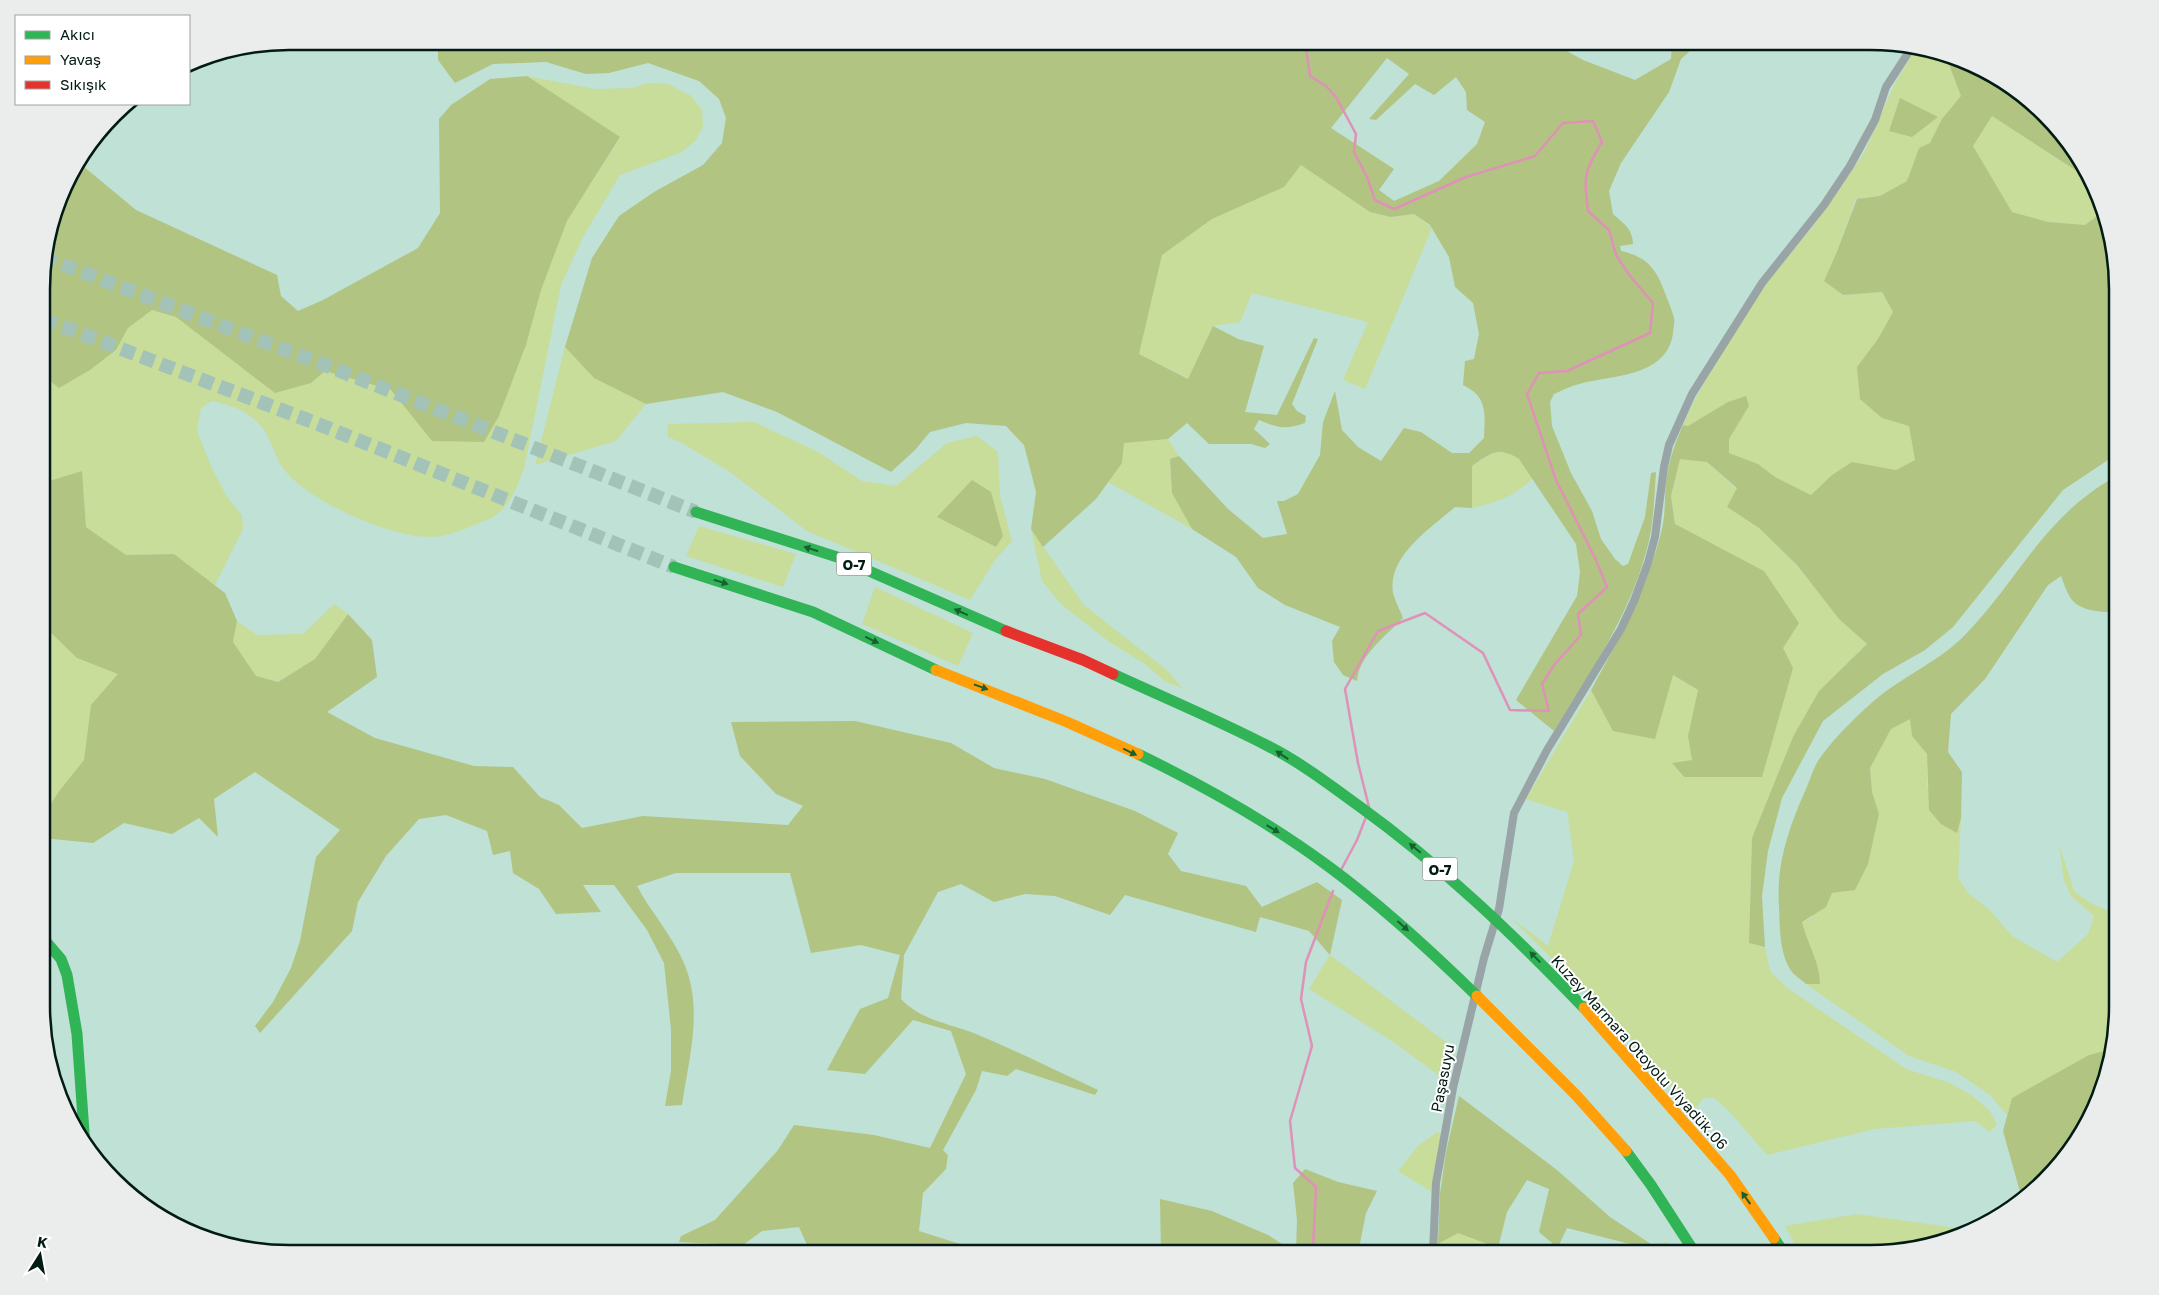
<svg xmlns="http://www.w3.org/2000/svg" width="2159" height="1295" font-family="'Golos Text',sans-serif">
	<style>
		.green { fill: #c8dd9a }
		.forest { fill: #b1c482; fill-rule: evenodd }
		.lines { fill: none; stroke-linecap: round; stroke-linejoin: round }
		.stream { stroke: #df92b7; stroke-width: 2.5 }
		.highway-tunnel { stroke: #a3c3b9; stroke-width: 14; stroke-dasharray: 14 7; stroke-linecap: butt }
		.street { stroke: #98a4a6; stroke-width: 8 }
		.fast { stroke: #30b455; stroke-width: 11 }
		.fast-bridge { stroke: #30b455; stroke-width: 11 }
		.slow-bridge { stroke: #ff9f0a; stroke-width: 11 }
		.jam-bridge { stroke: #e5322d; stroke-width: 11 }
		.oneway { fill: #176031 }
		.labels { text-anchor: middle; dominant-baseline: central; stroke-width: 4; stroke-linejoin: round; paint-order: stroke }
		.shield { fill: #fff; stroke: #4e5f5a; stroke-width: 1 }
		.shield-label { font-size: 14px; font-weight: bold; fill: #021b14 }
		.street-label { font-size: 15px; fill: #021b14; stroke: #fff }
		.rim { fill: none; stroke: #021b14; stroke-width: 2.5 }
	</style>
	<rect width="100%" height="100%" fill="#bfe1d6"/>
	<!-- green -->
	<path class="green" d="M1917,47L1934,50L1945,54L1961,96L2092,181L2105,210L2085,225L2048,222L2012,212L1973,146L1946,136L1919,148L1907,181L1880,196L1856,199L1836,254L1824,281L1843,295L1882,292L1893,312L1878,339L1882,418L1909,426L1915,460L1896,470L1852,462L1832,475L1811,495L1775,477L1758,464L1729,453V439L1749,406L1728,402L1688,426L1683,425L1697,395L1747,312L1773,274L1815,224L1864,153L1895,83Z
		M527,76L595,89L632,88L648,83L668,84L691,96L702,110L703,127L695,141L682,152L620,175L583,237L561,285L524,469C517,486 512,502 497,514C492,519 483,521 477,524C463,530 445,537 430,537C390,537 313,503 287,473C275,460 273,443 264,430C252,412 231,405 212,401L201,408L197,431L211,466L227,497L242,515L243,529L215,585L174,554L126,555L86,527L82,471L43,483V371L45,377L60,387L90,370L116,350L128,328L152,310L176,317L275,392L311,383L325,371L391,390L432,441L484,442L499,416L526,345L541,290L567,221L620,138Z
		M1301,165L1370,212L1392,217L1414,214L1432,228L1365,389L1343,380L1368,322L1252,293L1240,322L1213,326L1189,379L1139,354L1162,255L1212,219L1284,187Z
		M565,347L594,378L646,404L616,441L535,465Z
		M754,422L820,453L862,481L896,486L947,443L977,436L998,452L1000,496L1012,541L995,560L970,600L807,531L730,472L680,442L668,437L667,424Z
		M1168,439L1179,456L1170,459L1172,493L1192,529L1108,482L1122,463L1124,443Z
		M1506,451L1519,459L1533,478C1513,497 1498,502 1472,508V466L1490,454Z
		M1680,458L1707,462L1737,489L1727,507L1759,528L1797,565L1839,619L1867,644L1819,691L1752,838L1749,943L1765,947L1770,971L1786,987L1906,1069L1950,1083L1971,1095L1989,1110L1997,1124L1990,1132L1975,1121L1875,1129L1767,1155L1728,1110L1714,1098H1704L1693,1111L1608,1014L1509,916L1548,946L1574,861L1568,816L1567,812L1526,799L1591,690L1613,731L1672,675L1698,690L1688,736L1692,760L1672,763L1683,777L1783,648L1764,571L1675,524L1671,496Z
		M699,526L796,554L783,587L686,556Z
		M1031,529L1084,605L1168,671L1180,686L1188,690L1166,682L1145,664L1108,641L1061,604L1042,581Z
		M875,587L973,633L958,666L862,624Z
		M334,604L348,614L315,659L277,682L256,676L233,642L237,621L257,635L303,634Z
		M43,628L48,630L77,658L119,674L91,705L84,760L60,790L43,815Z
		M1910,718L1912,736L1927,754V786L1956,833L1961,818L1958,877L1968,893L1989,909L2012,936L2057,962L2088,934L2094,916L2071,896L2064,880L2059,844L2074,891L2090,903L2117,914V1022L2112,1049L2089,1055L2012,1098L2007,1115L1990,1095L1956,1072L1909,1056L1806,984H1820C1820,963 1807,943 1802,922L1811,918L1832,893L1855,890L1868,864L1879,814L1872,792L1870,768L1891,729Z
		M1330,955L1455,1049L1448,1082L1395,1043L1309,989Z
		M1437,1132L1441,1134V1137L1433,1175L1432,1192L1398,1171L1418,1146Z
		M1857,1214L1956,1228L1983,1225L1949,1241L1886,1253H1800L1785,1226Z
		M1458,1233L1498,1248L1497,1253H1438V1244Z
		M1667,1242L1676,1253H1633L1638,1246Z"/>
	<!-- forest -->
	<path class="forest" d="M438,41H1549L1583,60L1635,80L1671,59L1672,41H1701L1681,59L1669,92L1621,163L1609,191L1613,214C1623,223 1633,229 1633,244L1620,246L1621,251C1647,257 1656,268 1665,293C1668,301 1672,310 1674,318C1675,323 1673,328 1673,333C1667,376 1616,375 1583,383C1573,385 1563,390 1554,394L1550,402L1552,426L1571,473L1592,511L1601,539L1615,559L1623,566L1628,564L1645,517L1651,473L1656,472C1654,498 1654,526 1646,552C1629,617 1588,675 1554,731L1516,700L1577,596L1580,572L1576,544L1519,459C1498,446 1491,453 1472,466V508L1455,507C1431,528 1387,556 1393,593C1395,601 1400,610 1403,618C1386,636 1359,655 1357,681L1343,675L1334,662L1332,641L1340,627L1285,605L1258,588L1236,557L1192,529L1172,493L1170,459L1179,456L1228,509L1263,538L1287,534L1277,501H1284L1298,494L1320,455L1323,422L1335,391L1342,430L1358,447L1381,461L1404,428L1421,432L1452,453H1469L1484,438C1485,413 1488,397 1463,385L1465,361L1474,359L1479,334L1473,303L1455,287L1449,257L1430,225L1414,214L1391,217L1370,212L1301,165L1284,187L1212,219L1162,255L1139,354L1188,379L1213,326L1238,339L1264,346L1245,412L1277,415L1314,338L1318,339L1292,404L1297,411L1306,416L1305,423C1283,430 1279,428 1259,420L1254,429L1270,444L1265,448L1251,444H1209L1187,423L1168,439L1124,443L1122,463L1096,499L1043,547L1031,529L1036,492L1024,445L1006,426L966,423L930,432L915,450L891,472L777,412L723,392L646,404L594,378L565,347L592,258L619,216L654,192L703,165L722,143L726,118L719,99L699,81L648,63L609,73L586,74L546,62L493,64L455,83L438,60ZM1387,58L1409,74L1369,119L1376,120L1415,84L1434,95L1456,77L1466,92L1467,110L1485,122L1477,144L1439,181L1394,201L1379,190L1394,169L1331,128Z
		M1945,54C1961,61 1980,66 1995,75C2035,100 2072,138 2092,181L1992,116L1973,146L2012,212L2048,222L2085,225L2105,210L2117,273V454L2063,490L1953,627L1925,650L1883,674L1823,721L1782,798L1768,851L1762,896L1765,947L1749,943L1752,838L1793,737L1819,691L1867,644L1839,619L1797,565L1759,528L1727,507L1737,488L1707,462L1680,459L1671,496L1675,524L1764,571L1799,623L1783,648L1793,668L1762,777H1684L1672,763L1692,760L1688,736L1698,690L1673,675L1655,739L1613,731L1591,690C1620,638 1648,587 1662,529C1666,512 1664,493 1667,476C1670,457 1676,441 1683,425L1688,426L1728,402L1746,396L1749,406L1729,439V453L1758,464L1775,477L1811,495L1832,475L1852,462L1896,470L1915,460L1909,426L1882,418L1860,399L1857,367L1878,339L1893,312L1882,292L1843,295L1824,281L1836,254L1857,199L1880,196L1907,181L1919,148L1930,143L1942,119L1961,96Z
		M527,76L620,137L567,221L541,290L526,345L499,416L484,442L432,441L391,390L325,371L311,383L275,393L176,317L152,310L128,328L116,350L90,370L59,388L45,377L43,371V257L67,179L76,168L83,166L136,210L277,275L281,296L298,311L323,300L418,248L440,213L439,119L451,105L490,79Z
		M1900,98L1938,117L1912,137L1889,131Z
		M82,471L86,527L126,555L174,554L225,593L237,621L233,642L256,676L278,682L315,659L348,614L372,640L377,677L327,712L375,738L474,766L513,767L540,797L559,805L582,828L643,816L788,825L803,806L776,794L740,756L731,722L855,721L951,743L994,768L1045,779L1135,811L1178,833L1168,854L1181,871L1246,886L1262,907L1317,882L1342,900L1330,955L1309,931L1260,917L1256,932L1125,895L1110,915L1055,896L1025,894L994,902L961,884L938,892L904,955L901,999C922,1021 949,1023 976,1034C1017,1051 1057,1071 1098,1090L1095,1095L1016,1069L1007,1076L982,1071L976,1090L943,1150L948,1155L946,1169L923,1193L919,1231L960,1244L964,1254H811L799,1227L762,1231L743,1245L742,1254H726L721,1244L679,1242L681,1236L715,1220L778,1150L794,1125L874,1135L930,1148L966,1074L951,1031L913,1020L865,1074L827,1070L860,1009L888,998L900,955L861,945L811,953L790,873H676L637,886C650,911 671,934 683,961C704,1007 689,1057 682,1105L665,1106L671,1071V1029L664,963L647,930L614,885H583L601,912L556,914L539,889L513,873L510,851L493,855L487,831L446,815L419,819L386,856L358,902L352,931L260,1033L255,1026L273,1002L291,968L300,941L316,857L340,830L255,772L214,799L218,837L199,818L172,834L124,823L93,843L43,838V815L60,790L84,760L91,705L118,674L77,658L48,630L43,628V483Z
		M2117,476V612C2106,613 2084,611 2075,603C2068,597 2064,584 2061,576L2048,585L1985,679L1951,714L1948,752L1962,772L1961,818L1957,833L1941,824L1929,810L1927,754L1912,736L1910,719L1891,729L1870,768L1872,792L1879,814L1868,864L1855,890L1832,893L1826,907L1802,922C1807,943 1820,962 1820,984H1806C1802,980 1795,976 1792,972C1779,954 1780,926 1779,906C1776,864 1789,827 1806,789C1810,780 1813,769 1818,761C1832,740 1861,711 1881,695C1908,674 1939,661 1964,636C2019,580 2043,516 2117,476Z
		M972,480L991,492L1003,536L996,547L937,517Z
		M2112,1049L2105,1085L2084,1130L2045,1181L2022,1199L2003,1131L2012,1098L2089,1055Z
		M1459,1096L1557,1170L1610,1217L1651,1244L1638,1246L1567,1228L1555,1253H1552V1243L1539,1232L1549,1189L1527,1180L1507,1212L1498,1248L1458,1233L1438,1244L1440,1194L1446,1152Z
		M1305,1169L1338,1182L1377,1191L1366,1213L1358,1253H1161L1160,1199L1212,1211L1268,1235L1296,1253L1297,1220L1293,1183Z"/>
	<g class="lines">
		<!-- stream -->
		<path class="stream" d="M1302,41L1306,48L1310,76L1326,86L1336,97L1356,134L1354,152L1367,177L1375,200L1394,209L1466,177L1535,156L1563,123L1593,121L1602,142C1583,173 1584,177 1588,211L1609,230L1616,255L1630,276L1653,303L1650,333L1567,371L1539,373L1527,394L1556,480L1596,560L1607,587L1578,614L1581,635L1554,665L1542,684L1549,711L1510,710L1483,653L1425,613L1378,631L1345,689L1358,763L1369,807
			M1341,870L1357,840L1366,817
			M1309,1253L1313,1248L1316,1187L1295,1168L1290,1121L1312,1046L1301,999L1306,962L1333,891"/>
		<!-- highway-tunnel -->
		<path class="highway-tunnel" d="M43,257L335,369L696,512
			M43,319L318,424L674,567"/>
		<!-- street -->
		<path class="street" d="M1433,1253L1436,1183L1453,1088L1484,958L1499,909L1514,813L1547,750L1621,629L1634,601L1648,563L1655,537L1664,467L1669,445L1692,394L1762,283L1824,205L1850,166L1875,120L1886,87L1912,47"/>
		<!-- fast -->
		<path class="fast" d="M696,512L837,557L1006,631
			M674,567L813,612L936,670
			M43,938L61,959L67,975L77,1034L85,1146
			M1774,1238L1784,1253"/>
		<!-- fast-bridge -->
		<path class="fast-bridge" d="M1113,674C1165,698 1218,720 1268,746C1300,762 1330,785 1359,806C1442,866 1513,934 1584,1008
			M1138,754C1204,786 1269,822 1328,866C1381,905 1430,950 1477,996
			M1626,1151L1651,1185L1695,1253"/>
		<!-- slow-bridge -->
		<path class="slow-bridge" d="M936,670L1067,722L1138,754
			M1477,996L1576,1095L1626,1151
			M1584,1008L1730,1175L1774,1238"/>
		<!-- jam-bridge -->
		<path class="jam-bridge" d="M1006,631L1083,660L1113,674"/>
	</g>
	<!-- one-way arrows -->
	<defs><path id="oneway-solid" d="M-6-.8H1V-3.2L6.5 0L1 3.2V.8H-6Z" transform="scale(1.25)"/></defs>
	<g class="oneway">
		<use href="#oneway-solid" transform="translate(811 549) rotate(-162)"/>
		<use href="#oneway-solid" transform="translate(721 582) rotate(18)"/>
		<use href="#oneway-solid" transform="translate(961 612) rotate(-156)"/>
		<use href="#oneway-solid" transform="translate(872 640) rotate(26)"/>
		<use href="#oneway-solid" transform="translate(981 687) rotate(20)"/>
		<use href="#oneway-solid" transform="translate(1130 752) rotate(26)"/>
		<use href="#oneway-solid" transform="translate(1282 755) rotate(-147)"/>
		<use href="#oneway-solid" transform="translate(1273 829) rotate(31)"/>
		<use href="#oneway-solid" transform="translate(1415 848) rotate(-140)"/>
		<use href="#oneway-solid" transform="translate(1403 926) rotate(42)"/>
		<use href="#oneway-solid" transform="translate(1535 957) rotate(-134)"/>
		<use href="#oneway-solid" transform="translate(1746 1198) rotate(-125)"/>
	</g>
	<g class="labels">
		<!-- shield labels -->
		<g class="shield">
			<rect x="836.5" y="552.5" width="35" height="23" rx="4"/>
			<rect x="1422.5" y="857.5" width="35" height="23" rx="4"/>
		</g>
		<g class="shield-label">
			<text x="854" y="564">O-7</text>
			<text x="1440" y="869">O-7</text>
		</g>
		<!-- street labels -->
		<g class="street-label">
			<text transform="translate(1640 1052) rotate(48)">Kuzey Marmara Otoyolu Viyadük.06</text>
			<text transform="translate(1442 1078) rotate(-79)">Paşasuyu</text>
		</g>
	</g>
	<!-- crop -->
	<path d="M0 0H2159V1295H0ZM289 50H1870A239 239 0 0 1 2109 289V1006A239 239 0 0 1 1870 1245H289A239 239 0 0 1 50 1006V289A239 239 0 0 1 289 50Z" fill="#ebedec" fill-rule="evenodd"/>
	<path class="rim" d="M289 50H1870A239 239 0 0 1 2109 289V1006A239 239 0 0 1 1870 1245H289A239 239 0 0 1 50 1006V289A239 239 0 0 1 289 50Z"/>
	<!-- legend -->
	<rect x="15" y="15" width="175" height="90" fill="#ffffff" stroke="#9aa4a1"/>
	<rect x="25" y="31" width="25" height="8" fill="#30b455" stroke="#9aa4a1"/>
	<text x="60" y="40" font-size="15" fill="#021b14">Akıcı</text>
	<rect x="25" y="56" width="25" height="8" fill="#ff9f0a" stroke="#9aa4a1"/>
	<text x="60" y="65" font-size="15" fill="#021b14">Yavaş</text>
	<rect x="25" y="81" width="25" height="8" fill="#e5322d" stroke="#9aa4a1"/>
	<text x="60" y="90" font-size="15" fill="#021b14">Sıkışık</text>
	<!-- north arrow -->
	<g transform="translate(40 1255) rotate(11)" stroke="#ffffff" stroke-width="4" paint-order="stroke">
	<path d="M0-4L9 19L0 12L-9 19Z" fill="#021b14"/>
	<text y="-8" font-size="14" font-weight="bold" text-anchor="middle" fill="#021b14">K</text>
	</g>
</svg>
